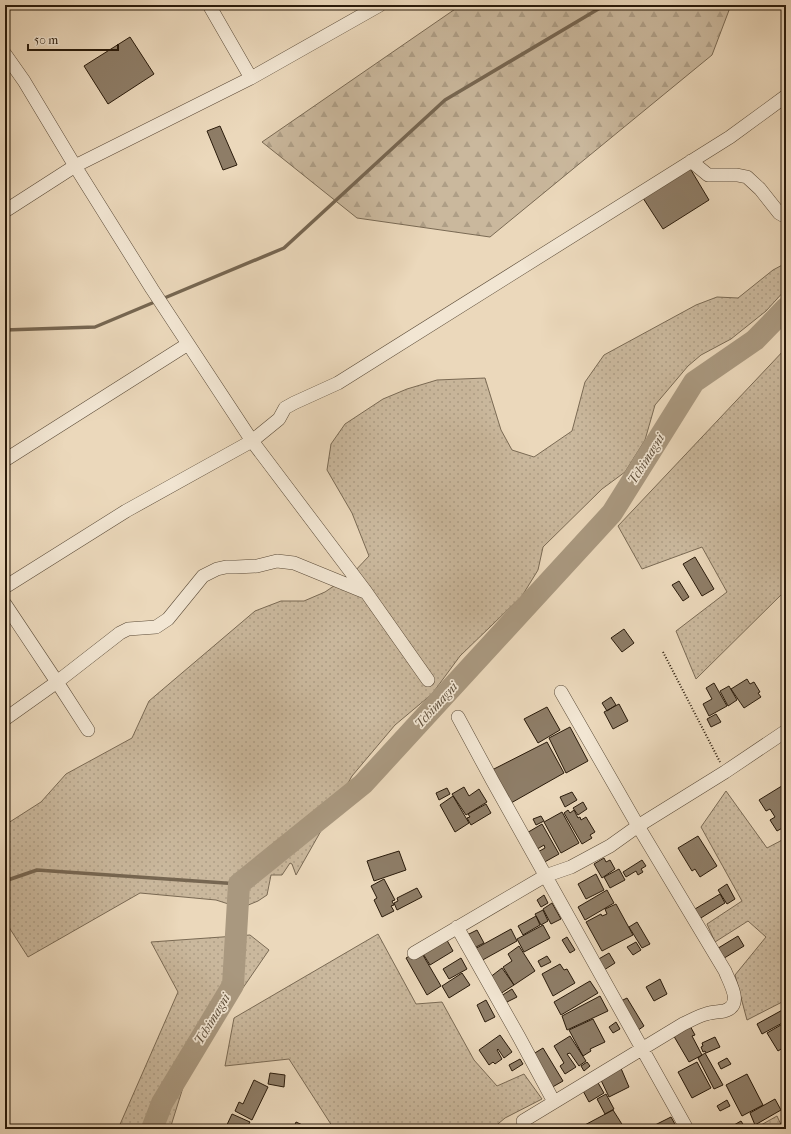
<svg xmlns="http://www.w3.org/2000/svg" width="791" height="1134" font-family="'IM FELL French Canon',serif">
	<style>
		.grass { fill: url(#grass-dots); stroke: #7a6a54 }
		.forest { fill: url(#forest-firs); stroke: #7a6a54 }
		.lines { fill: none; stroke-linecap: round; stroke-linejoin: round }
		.stream { stroke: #766651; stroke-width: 3.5 }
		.river { stroke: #a9987f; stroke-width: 22 }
		.building { fill: #8e7d67; stroke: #2a1b0b }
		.street-casing { stroke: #5a4a37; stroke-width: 14 }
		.path { stroke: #2a1b0b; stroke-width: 2; stroke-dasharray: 1 2; stroke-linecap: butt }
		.street { stroke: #f2e6d3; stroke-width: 13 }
		.labels { text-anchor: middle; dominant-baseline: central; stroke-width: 3.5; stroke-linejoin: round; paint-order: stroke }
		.water-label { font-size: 13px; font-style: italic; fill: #5d4d39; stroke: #f2e6d3 }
	</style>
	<defs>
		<pattern id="grass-dots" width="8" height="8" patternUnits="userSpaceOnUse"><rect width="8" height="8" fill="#cab89d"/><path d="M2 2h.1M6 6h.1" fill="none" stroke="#ae9e86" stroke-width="1.8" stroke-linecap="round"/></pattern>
		<pattern id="forest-firs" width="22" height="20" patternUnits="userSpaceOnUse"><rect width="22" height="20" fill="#cab89d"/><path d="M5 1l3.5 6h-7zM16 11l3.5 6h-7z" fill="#ae9e86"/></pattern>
	</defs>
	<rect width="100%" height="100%" fill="#ebd8bb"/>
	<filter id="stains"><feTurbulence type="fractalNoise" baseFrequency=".005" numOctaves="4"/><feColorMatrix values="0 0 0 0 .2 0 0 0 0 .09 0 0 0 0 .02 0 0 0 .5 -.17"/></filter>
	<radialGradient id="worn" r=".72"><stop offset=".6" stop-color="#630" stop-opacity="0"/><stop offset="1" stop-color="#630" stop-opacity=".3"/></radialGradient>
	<!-- grass -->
	<path class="grass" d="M786,263V289L766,311L731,339L701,355L688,366L655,405L645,440L625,472L602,489L543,547L538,570L522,596L460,656L432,694L395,725L352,776L296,875L292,864L290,863L282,875H271L267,895L258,901L241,908L216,900L140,893L28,957L5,921V825L41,802L66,774L132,738L149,701L255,611L281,601H304L325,592L353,573L369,556L352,513L327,470L331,444L345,424L383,399L407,389L437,380L485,378L501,430L512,450L534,457L572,431L585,382L604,355L696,305L717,297L738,298L773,270Z
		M786,348V590L696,679L676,631L727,592L702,547L642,569L618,526Z
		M726,791L767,848L786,838V1000L747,1020L735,975L766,937L748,921L715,942L707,924L742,901L701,827Z
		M378,934L416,1004L442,1002L474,1060L497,1086L524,1074L542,1099L505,1118L492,1129H334L289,1059L225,1066L234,1018Z
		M250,935L269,950L190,1065L170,1129H118L178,992L151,942Z
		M777,1116L783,1129H754Z"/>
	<!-- forest -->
	<path class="forest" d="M461,5H731L712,55L490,237L357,218L262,142Z"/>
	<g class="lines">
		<!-- stream -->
		<path class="stream" d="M162,299L284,248L445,100L605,5
			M5,330L95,327L157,301
			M5,881L37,870L239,884"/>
		<!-- river -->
		<path class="river" d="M152,1129L162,1103L233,985L239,884L363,784L612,513L694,382L755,340L786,308"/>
	</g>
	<!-- building -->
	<path class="building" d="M130,37L154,74L108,104L84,66Z
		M220,126L237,165L223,170L207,131Z
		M688,165L709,200L663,229L641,195Z
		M695,557L714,589L702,596L683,564Z
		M679,581L689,597L683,601L672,585Z
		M624,629L634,643L622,652L611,638Z
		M747,679L750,684L754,682L760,692L758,693L761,697L744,708L731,689Z
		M714,683L727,706L709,716L703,704L712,699L706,688Z
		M729,686L737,700L728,706L720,691Z
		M611,697L616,705L607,711L602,703Z
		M619,704L628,721L613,729L604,712Z
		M547,707L560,730L538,743L524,719Z
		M716,714L721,722L711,727L707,719Z
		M570,727L588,761L566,773L549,738Z
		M547,742L564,773L511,803L492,770Z
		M785,784L786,826L777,831L770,820L775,817L770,809L766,811L759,800Z
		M464,787L469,796L479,789L487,802L466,815L452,794Z
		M447,788L450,794L439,800L436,793Z
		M572,792L577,800L565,807L560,797Z
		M453,796L469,823L455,832L440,805Z
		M583,802L587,809L578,815L573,808Z
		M486,804L491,813L471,825L467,818L470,817L468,814Z
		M568,810L570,813L574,810L578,818L580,817L581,820L586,817L595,832L590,835L592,838L582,844L564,813Z
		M562,812L579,843L561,853L544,822Z
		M541,816L544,821L536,825L533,819Z
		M542,824L559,854L541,864L536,853L545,848L544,845L534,851L525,834Z
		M698,836L717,866L700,877L695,869L692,871L678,848Z
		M399,851L406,870L374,881L367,861Z
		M604,858L606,862L610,860L615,869L602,878L594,864Z
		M642,860L646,866L641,869L643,872L638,875L636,871L626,877L623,872Z
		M619,869L625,880L610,888L604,877Z
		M596,874L604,890L586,899L578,884Z
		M384,879L395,900L392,901L394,905L391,906L394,911L382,917L374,900L377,898L371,886Z
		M727,884L735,899L727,904L718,890Z
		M417,888L422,897L397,910L394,903L398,901L397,898Z
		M607,890L614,903L585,920L578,907Z
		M720,894L725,903L696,921L690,912Z
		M544,895L548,903L541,907L537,900Z
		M552,903L561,919L551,924L543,909Z
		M616,904L633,935L602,951L586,922L601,914L602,916L607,914L605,909Z
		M543,910L548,921L541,925L535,914Z
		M536,916L540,925L523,935L518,926Z
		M637,922L650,944L642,948L629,927Z
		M543,925L550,938L524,952L517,939Z
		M511,929L517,941L479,962L473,950Z
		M477,930L484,943L472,949L465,936Z
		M444,935L453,951L430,965L420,949Z
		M738,936L744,946L721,960L715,950Z
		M567,937L575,950L570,953L562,940Z
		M636,942L641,950L633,955L627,947Z
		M519,946L535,971L514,985L503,967L512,961L508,954Z
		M420,950L441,986L427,995L406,958Z
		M609,953L615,963L604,970L597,960Z
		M547,956L551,962L541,967L538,961Z
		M461,958L467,969L449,979L443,969Z
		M560,964L564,970L567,969L575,983L553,996L542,974Z
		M502,968L514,985L500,994L489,978Z
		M462,973L470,985L449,998L442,986Z
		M660,979L667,994L654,1001L646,987Z
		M590,981L598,993L561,1015L554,1002Z
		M512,989L517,997L505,1003L501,996Z
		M600,996L608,1011L567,1030L562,1016Z
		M627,998L644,1026L637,1031L619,1002Z
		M486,1000L495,1017L485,1022L477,1005Z
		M786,1008V1021L762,1034L757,1024Z
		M593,1019L605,1042L590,1049L591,1051L583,1056L569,1030Z
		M616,1022L620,1029L613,1033L609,1027Z
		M786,1022V1046L778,1051L767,1033Z
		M689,1024L695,1035L692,1036L702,1055L689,1062L672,1033Z
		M500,1035L512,1052L504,1058L498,1049L497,1050L502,1059L495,1064L493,1062L489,1065L479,1050Z
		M570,1036L586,1061L579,1066L570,1053L567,1054L576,1067L565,1074L560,1066L564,1063L554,1046Z
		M715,1037L720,1047L706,1053L705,1051L703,1052L701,1047L703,1046L702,1043Z
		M543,1048L563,1081L549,1089L530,1056Z
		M705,1053L723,1085L714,1089L698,1058Z
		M727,1058L731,1064L721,1069L718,1063Z
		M520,1059L523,1064L512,1071L509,1065Z
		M587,1062L590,1066L584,1071L581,1066Z
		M697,1062L711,1088L692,1098L678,1072Z
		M620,1066L629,1087L609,1097L599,1076Z
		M270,1073L285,1075L284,1087L268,1084Z
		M747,1074L763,1105L742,1116L726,1085Z
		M254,1080L268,1087L252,1120L235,1111L239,1102L243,1104Z
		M597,1081L604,1093L589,1102L582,1089Z
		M606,1094L614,1109L605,1114L597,1099Z
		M775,1099L781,1110L755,1125L750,1113Z
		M727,1100L730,1106L720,1111L717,1106Z
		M613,1110L625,1129H582L581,1127Z
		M232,1114L250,1122L246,1129H225Z
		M671,1117L676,1126L670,1129H650L649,1128Z
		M741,1121L746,1129H727Z
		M296,1122L309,1128V1129H293Z"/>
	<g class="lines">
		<!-- street casing -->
		<g class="street-casing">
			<path id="street" d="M209,5L251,78
				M5,54L24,81L75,166L152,289L252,441L366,592L428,680
				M691,161L708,175H737L747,177L760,189L779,213L786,217
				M5,211L75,166L251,78L380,5
				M5,460L188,344
				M5,587L126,511L252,441L279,419L285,408L294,403L338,383L730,137L786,96
				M5,604L57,682L88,730
				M458,717L492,780L687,1129
				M5,719L57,682L120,633L128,629L156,627L168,619L203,576L217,569L226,567H236L257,566L277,561L294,563L365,592
				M457,927L519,1037L554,1102
				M414,953L545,876L571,867L610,846L638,826L725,772L786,731
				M523,1121L683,1024C690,1021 698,1016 706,1014C712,1012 718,1012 724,1011C744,1005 730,984 725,971L638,826L561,692"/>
		</g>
		<!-- path -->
		<path class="path" d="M663,652L720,762"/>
		<!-- street -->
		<use href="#street" class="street"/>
	</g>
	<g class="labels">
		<!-- water labels -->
		<g class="water-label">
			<text transform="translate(646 459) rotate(-58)">Tchimagni</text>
			<text transform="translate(436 705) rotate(-48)">Tchimagni</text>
			<text transform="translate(212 1019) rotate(-59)">Tchimagni</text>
		</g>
	</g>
	<!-- margin -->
	<rect width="791" height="1134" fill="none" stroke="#ebd8bb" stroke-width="20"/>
	<rect x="6" y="6" width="779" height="1122" fill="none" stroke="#2a1b0b" stroke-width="2"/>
	<rect x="10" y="10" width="771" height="1114" fill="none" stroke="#2a1b0b"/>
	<!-- scale -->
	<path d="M28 44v6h90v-6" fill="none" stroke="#2a1b0b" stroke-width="2"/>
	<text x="34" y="44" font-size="12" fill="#2a1b0b" stroke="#f2e6d3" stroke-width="3" paint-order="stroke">50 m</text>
	<rect width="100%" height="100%" filter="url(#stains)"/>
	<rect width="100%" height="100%" fill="url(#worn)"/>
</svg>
